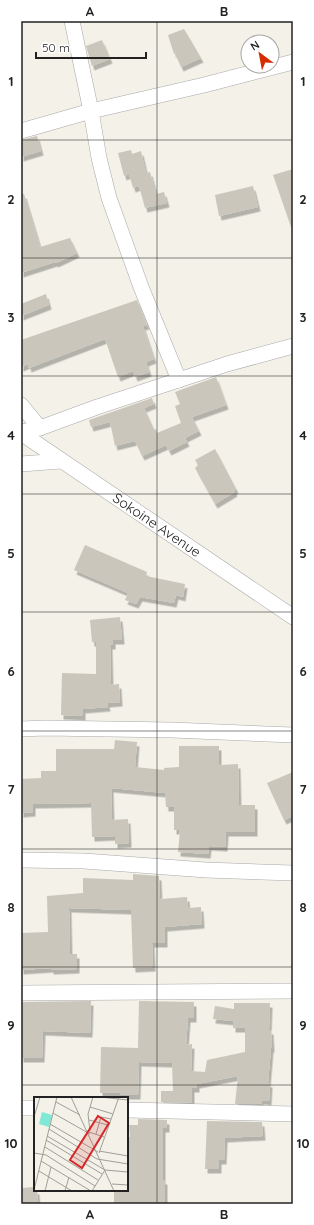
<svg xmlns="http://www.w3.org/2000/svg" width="314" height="1225" font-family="Quicksand,sans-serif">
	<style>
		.building { fill: #cbc6bb; filter: url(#shadow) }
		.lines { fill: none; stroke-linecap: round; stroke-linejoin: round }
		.minor-casing { stroke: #a9a9a9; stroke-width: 16 }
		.minor { stroke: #fff; stroke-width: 15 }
		.grid { fill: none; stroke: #222; stroke-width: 1; stroke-opacity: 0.55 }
		.labels { text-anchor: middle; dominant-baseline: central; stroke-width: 3; stroke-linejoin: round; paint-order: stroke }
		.street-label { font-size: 14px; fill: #222; stroke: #fff }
		.inset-road { fill: none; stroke: #9f9e99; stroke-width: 1 }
		.view { fill: #d62828; fill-opacity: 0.15; stroke: #d62828; stroke-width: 2 }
		.inset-edge { fill: none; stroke: #222; stroke-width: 2 }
		.neatline { fill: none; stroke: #222; stroke-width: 1.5 }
		.grid-label { font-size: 13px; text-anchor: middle; font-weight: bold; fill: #222 }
	</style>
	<defs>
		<filter id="shadow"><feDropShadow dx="2.5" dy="4.5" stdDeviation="0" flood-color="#0004"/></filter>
	</defs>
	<rect width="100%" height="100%" fill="#f3f1e8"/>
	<!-- building -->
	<path class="building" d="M184,29L201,58L181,67L175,53L174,54L168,35Z
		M102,40L110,59L92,66L86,46Z
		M37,136L41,151L21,157V140Z
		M131,150L132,154L141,151L146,173L150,172L156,194L164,192L167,203L145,208L139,186L133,188L129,174L124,176L118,153Z
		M293,169V227H291L273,175Z
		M253,186L258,207L219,216L215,195Z
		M21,194H24L40,247L70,238L77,253L56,263L55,262L21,273Z
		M46,294L49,305L21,316V304Z
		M137,300L147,325L143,326L154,359L146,362L149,372L135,377L133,371L118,377L105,339L29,368L28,364L21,367V340Z
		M216,377L226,405L192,417L199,431L185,438L187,442L169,451L166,445L142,456L135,441L115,446L110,422L91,427L89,420L152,398L154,404L144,408L154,430L156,429L157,433L181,423L175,406L180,404L175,392Z
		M215,449L236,489L234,490L235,492L215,504L195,468L198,465L195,460Z
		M85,545L147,572L146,576L185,584L183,597L176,595L174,603L140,597L136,604L125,600L128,593L74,570Z
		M120,617L122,640H113V645H110L111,685L119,684L120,702L107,703L108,707L83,709V716L61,715L62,673L96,674V642H92L90,620Z
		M115,740L137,742L135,767L164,770V768L179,767V746H219V765L238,764L239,805H255V832H226L225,847L209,846L208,854L178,852L180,830H174V807H166L165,793L111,788L112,820L128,819L129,843L115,844V836L92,837L91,803L33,804V812L21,813V779L41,778V771H56V749H114Z
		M293,772V816L284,820L267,783Z
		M133,874L159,876L160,899L187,897L188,908L201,907L202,924L165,927V943H152L153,967L133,968L131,910L69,908L70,954H77V969L51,970V968L21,970V933L48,932L47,896L83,893V878L133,880Z
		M91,1001L90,1033L43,1031L42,1058H21V1002Z
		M139,1001L194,1002V1018H188L186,1045L192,1044L191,1071L205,1072L207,1060L245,1052V1028H233V1021L213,1019L215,1006L234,1009V1003H270L269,1030H271L272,1048H271L268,1083H270L269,1101L261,1100L262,1104H235L238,1076L197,1084V1088H192V1103L161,1102V1091H173L172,1063L139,1062L138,1095H120V1093H100L101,1047L138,1048Z
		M138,1119L167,1120V1128H163V1180H165V1202L114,1204V1190H127V1137H130L129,1125H138Z
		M207,1121L262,1122L263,1136L225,1138L224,1160H219V1169H205Z
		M35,1187V1190H37L38,1204H21V1188Z"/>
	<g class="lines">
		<!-- minor casing -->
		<g class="minor-casing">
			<g id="minor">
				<path d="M72,21L91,111L99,158L109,198L141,287L179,380"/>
				<path d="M21,131L91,111L204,85L293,62"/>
				<path d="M21,405L40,428"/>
				<path d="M21,432L40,428L97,407L227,364L293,346"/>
				<path id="s1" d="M21,433L293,617"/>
				<path d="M21,464L61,461"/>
				<path d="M21,729L45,728L172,730L293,735"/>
				<path d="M21,860L84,861L206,870L293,873"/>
				<path d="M21,993L293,991"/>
				<path d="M21,1108H35"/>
				<path d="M127,1110L293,1114"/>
			</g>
		</g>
		<!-- minor -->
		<use href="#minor" class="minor"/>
	</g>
	<!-- grid -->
	<path class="grid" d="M157,21V1204M21,140H293M21,258H293M21,376H293M21,494H293M21,612H293M21,731H293M21,849H293M21,967H293M21,1085H293"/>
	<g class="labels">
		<!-- street labels -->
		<g class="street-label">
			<text stroke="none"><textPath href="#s1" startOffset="164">Sokoine Avenue</textPath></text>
		</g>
	</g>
	<!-- overview -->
	<g transform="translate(34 1097)">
		<rect width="94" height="94" fill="#f3f1e8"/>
		<path d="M8,15L18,18L15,30L5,27Z" fill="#80e8d6"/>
		<path class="inset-road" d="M37,0L80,94M66,0L94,3M22,5L46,18M56,10L79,17M19,16L56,37M0,20L6,0M55,23L74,28M16,27L64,55M15,32L63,62L94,67M56,34L54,17L59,0M55,35L70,40M62,37L67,20L77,22M13,39L71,73L94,75M12,43L68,77M11,50L64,83M65,54L94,59M0,56L12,58L61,89M65,56L85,0M7,64L57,94M5,74L38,94M78,87L94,88M0,93L23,0M11,94L17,70M31,94L35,80M58,94L71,73"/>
		<path class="view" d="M64,19L75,26L48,71L36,63Z"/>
		<rect width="94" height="94" class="inset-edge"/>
	</g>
	<!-- border -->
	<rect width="314" height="1225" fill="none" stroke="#ffffff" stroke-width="44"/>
	<!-- north arrow -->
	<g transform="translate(260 54) rotate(328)"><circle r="19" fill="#ffffff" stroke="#a7a7a7"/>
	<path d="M0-3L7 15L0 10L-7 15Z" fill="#d42d00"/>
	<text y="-6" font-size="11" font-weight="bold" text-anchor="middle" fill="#222222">N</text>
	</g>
	<!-- scale -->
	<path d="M36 52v6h110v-6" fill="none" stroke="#222222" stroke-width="2"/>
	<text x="42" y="52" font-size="12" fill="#222222" stroke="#ffffff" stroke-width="3" paint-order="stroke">50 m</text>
	<rect x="22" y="22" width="270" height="1181" class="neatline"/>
	<g class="grid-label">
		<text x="90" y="16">A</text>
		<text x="224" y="16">B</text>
		<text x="11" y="86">1</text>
		<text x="303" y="86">1</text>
		<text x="11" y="204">2</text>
		<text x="303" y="204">2</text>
		<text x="11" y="322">3</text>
		<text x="303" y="322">3</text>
		<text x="11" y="440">4</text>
		<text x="303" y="440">4</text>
		<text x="11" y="558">5</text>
		<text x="303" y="558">5</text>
		<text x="11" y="676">6</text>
		<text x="303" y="676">6</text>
		<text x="11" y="794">7</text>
		<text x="303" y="794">7</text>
		<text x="11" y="912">8</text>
		<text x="303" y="912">8</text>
		<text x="11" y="1030">9</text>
		<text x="303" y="1030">9</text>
		<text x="11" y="1148">10</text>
		<text x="303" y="1148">10</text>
		<text x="90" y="1219">A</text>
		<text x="224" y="1219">B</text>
	</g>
</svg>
